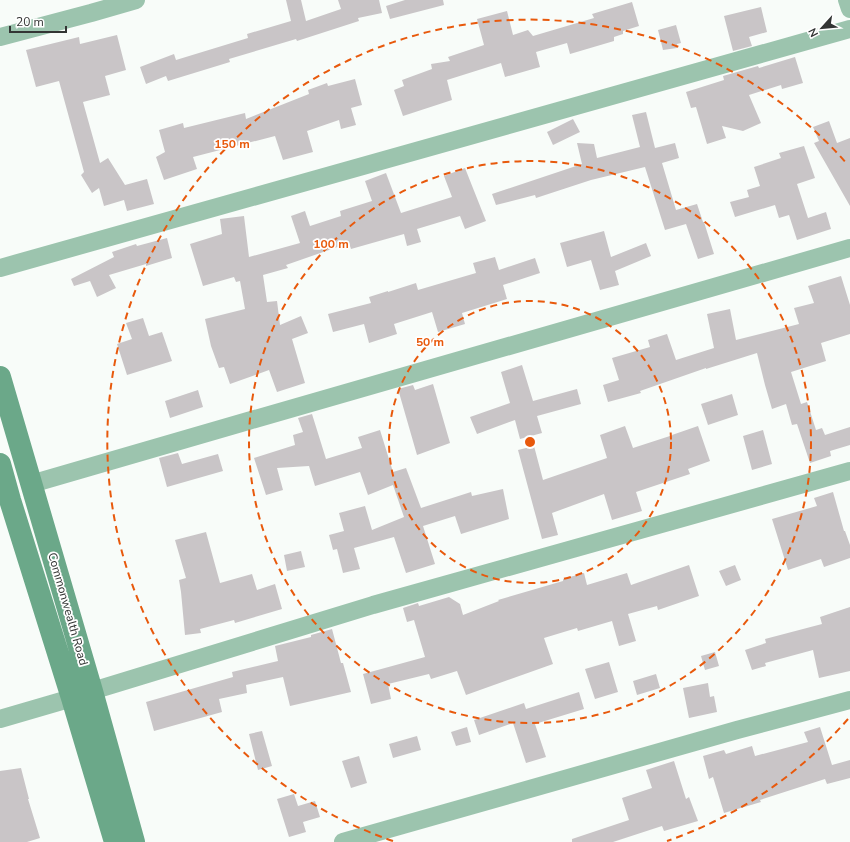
<svg xmlns="http://www.w3.org/2000/svg" width="850" height="842" font-family="'Nunito Sans',sans-serif">
	<style>
		.building { fill: #c9c5c7 }
		.lines { fill: none; stroke-linecap: round; stroke-linejoin: round }
		.minor { stroke: #9cc4ae; stroke-width: 18 }
		.secondary { stroke: #6ba889; stroke-width: 22 }
		.ring { fill: none; stroke: #e8590c; stroke-width: 2; stroke-dasharray: 7 5 }
		.labels { text-anchor: middle; dominant-baseline: central; stroke-width: 3.5; stroke-linejoin: round; paint-order: stroke }
		.street-label { font-size: 12px; fill: #333534; stroke: #fff }
		.centre { fill: #e8590c; stroke: #fff; stroke-width: 2 }
		.ring-label { font-size: 12px; text-anchor: middle; font-weight: bold; fill: #e8590c; stroke: #fff; stroke-width: 3.5; stroke-linejoin: round; paint-order: stroke }
	</style>
	<rect width="100%" height="100%" fill="#f8fcf9"/>
	<!-- building -->
	<path class="building" d="M286,0H301L306,21L341,9L338,0H379L382,13L358,18L359,21L297,41L296,39L229,59L230,62L168,81L166,76L146,84L140,67L174,54L176,60L248,38L247,34L291,21Z
		M405,0H443L444,5L390,19L386,6Z
		M632,2L639,26L623,31V34L614,37V41L570,54L567,43L536,52L540,67L505,77L501,63L447,80L452,100L403,116L394,90L404,86L402,80L432,69L431,64L450,61L448,57L484,45L477,19L507,11L513,35L528,30L533,36L594,18L592,14Z
		M761,7L767,32L749,37L752,46L733,51L724,16Z
		M676,25L681,43L677,44V48L663,50L658,30Z
		M117,35L126,70L105,76L110,95L83,102L100,163L108,158L125,185L147,179L154,204L127,211L124,200L104,206L99,188L92,193L81,175L84,172L59,81L36,87L26,50L79,37L80,44Z
		M795,57L803,83L782,89L781,85L749,95L761,123L743,131L722,126L726,138L707,144L696,107L691,108L686,92L724,80L723,76L758,66L759,68Z
		M355,79L362,105L351,108L356,125L341,129L339,120L307,131L313,152L283,160L275,136L193,157L197,169L164,180L156,157L165,152L159,130L183,123L184,128L245,113L246,119L309,94L308,90L327,83L328,86Z
		M646,112L655,148L675,143L679,158L662,163L676,210L697,204L703,222H704L714,254L698,259L686,224L665,230L645,167L591,180L536,198L535,195L496,205L492,194L582,164L577,143L594,144L597,158L640,147L632,115Z
		M573,119L580,132L553,145L547,132Z
		M829,121L837,143L850,138V206L814,143L819,141L813,127Z
		M804,146L815,178L797,184L808,218L826,212L831,229L797,240L789,215L779,218L775,205L735,217L730,202L749,197L747,190L760,186L754,167L781,158L779,153Z
		M465,168L486,221L465,229L460,216L417,229L421,242L407,246L404,234L351,249L349,243L286,265L288,268L263,275L267,302L277,301L280,325L301,316L308,333L292,339L305,383L277,392L269,370L230,384L224,367L219,368L211,346L205,319L245,309L240,281L236,282L234,277L203,286L190,244L222,234L220,219L244,216L249,257L300,243L291,216L305,211L310,226L341,216L340,211L372,201L365,181L386,173L401,213L452,197L444,176Z
		M604,231L611,257L646,243L651,256L615,271L619,285L600,290L591,260L567,267L560,243Z
		M167,238L172,258L146,266V264L109,275L116,288L97,297L90,281L74,286L71,279L114,257L112,252L136,244L137,246Z
		M495,257L499,270L535,258L540,273L503,285L507,299L462,313L465,324L438,332L432,312L394,324L397,334L369,343L364,324L333,332L328,314L371,303L369,297L388,291V292L416,283L418,290L476,273L473,263Z
		M841,276L850,305V334L821,343L826,361L791,372L801,404L807,402L816,430L822,428L825,435L850,427V445L830,451L831,456L810,463L797,424L792,425L786,404L772,409L765,385L757,353L706,369V368L640,391L641,393L608,402L603,385L619,380L612,358L650,347L648,340L667,334L676,360L714,348L707,314L730,309L736,340L799,324L794,308L814,303L808,286Z
		M143,318L149,336L162,332L172,361L127,375L117,344L132,339L126,323Z
		M522,365L533,401L577,389L581,404L537,416L542,433L520,439L515,420L477,434L470,417L510,403L501,372Z
		M433,384L450,443L417,455L398,389L413,385L415,390Z
		M198,390L203,407L170,418L165,401Z
		M732,394L738,415L708,425L701,404Z
		M312,414L326,459L362,448L358,437L380,430L393,472L406,468L421,508L471,492L472,496L503,489L509,519L461,534L455,516L423,526L435,564L406,573L394,537L354,548L360,569L343,573L337,549L333,550L329,535L344,531L339,513L365,506L372,530L404,517L393,485L368,495L360,472L315,486L309,466L277,468L283,490L266,495L254,458L295,445L293,435L303,432L298,418Z
		M625,426L633,448L673,435H672L698,426L710,461L688,469L690,474L636,492L642,511L612,520L604,494L552,513L558,535L542,539L518,450L534,446L543,480L607,458L600,435Z
		M763,430L772,464L752,470L743,436Z
		M178,453L182,464L218,454L223,471L167,487L159,458Z
		M833,492L844,531H845L850,545V558L824,567L821,559L788,570L772,519L817,506L814,498Z
		M206,532L220,583L252,574L257,590L275,584L282,609L235,623L234,620L200,629L201,633L185,635L181,592L179,580L186,578L175,540Z
		M301,551L305,567L287,571L284,555Z
		M689,565L699,596L658,610L657,606L628,614L636,641L619,646L612,621L578,631L577,628L544,638L553,664L466,695L457,671L431,679L429,674L388,684L391,699L371,704L363,674L425,657L414,620L407,622L403,608L418,603L419,606L449,597L460,604L463,615L499,601L498,600L563,581V579L584,573L587,585L627,573L631,585Z
		M735,565L741,580L726,586L719,571Z
		M850,607V671L819,678L813,650L765,663L766,666L752,670L745,650L766,643L765,639L822,624L820,617Z
		M332,629L341,663H343L351,692L290,706L283,677L246,685L247,693L219,699L222,712L154,731L146,702L233,677L232,672L278,661L275,646L311,637V635Z
		M715,652L719,666L705,670L701,656Z
		M609,662L618,692L595,699L585,669Z
		M656,674L660,688L637,695L633,681Z
		M708,683L710,697L714,696L717,712L689,718L683,688Z
		M579,692L584,709L535,724L546,757L526,763L513,723L479,735L474,720L524,703L526,709Z
		M467,727L471,742L456,746L451,732Z
		M820,727L832,765L850,760V778L827,784L825,779L760,800L761,802L724,813L713,777L709,779L703,756L724,750L726,754L752,746L755,756L808,742L804,732Z
		M262,731L272,766L258,770L249,734Z
		M417,736L421,750L393,758L389,744Z
		M359,756L367,783L351,788L342,761Z
		M674,761L686,799L689,797L698,821L664,831L662,826L613,842H572V839L629,820L622,798L652,788L646,770Z
		M21,768L29,799H28L40,838L27,842H0V771Z
		M294,794L298,806L315,801L320,817L303,822L306,832L289,837L277,799Z"/>
	<g class="lines">
		<!-- minor -->
		<path class="minor" d="M847,0L850,9
			M0,37L91,13L136,0
			M0,268L850,29
			M31,484L248,421L850,248
			M92,691L373,605L850,471
			M0,719L72,698
			M343,842L737,730L850,700"/>
		<!-- secondary -->
		<path class="secondary" d="M0,377L92,691L134,842
			M0,464L10,500L72,698L115,842"/>
	</g>
	<!-- distance rings -->
	<g class="ring">
		<circle cx="530" cy="442" r="141"/>
		<circle cx="530" cy="442" r="281"/>
		<path d="M848 719A422 422 0 0 1 667 841M393 841A422 422 0 1 1 848 165"/>
	</g>
	<g class="labels">
		<!-- street labels -->
		<g class="street-label">
			<text transform="translate(68 609) rotate(74)">Commonwealth Road</text>
		</g>
	</g>
	<circle cx="530" cy="442" r="6" class="centre"/>
	<g class="ring-label">
		<text x="232" y="148">150 m</text>
		<text x="331" y="248">100 m</text>
		<text x="430" y="346">50 m</text>
	</g>
	<!-- north arrow -->
	<g transform="translate(822 28) rotate(243)" stroke="#ffffff" stroke-width="3" paint-order="stroke">
	<path d="M0-3L7 15L0 10L-7 15Z" fill="#333534"/>
	<text y="-6" font-size="11" font-weight="bold" text-anchor="middle" fill="#333534">N</text>
	</g>
	<!-- scale -->
	<path d="M10 26v6h56v-6" fill="none" stroke="#333534" stroke-width="2"/>
	<text x="16" y="26" font-size="12" fill="#333534" stroke="#ffffff" stroke-width="3" paint-order="stroke">20 m</text>
</svg>
